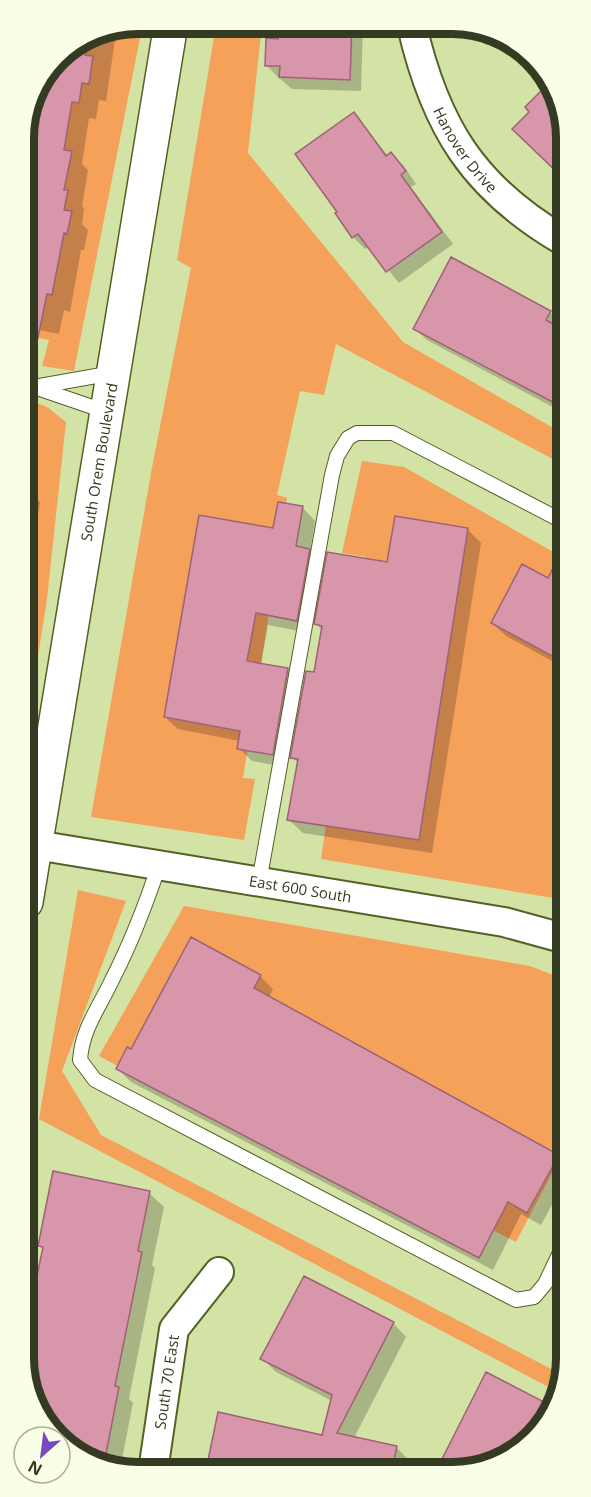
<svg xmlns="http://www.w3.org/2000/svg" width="591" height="1497" font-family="'Open Sans',sans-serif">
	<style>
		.green { fill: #f5a15a; fill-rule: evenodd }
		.shadow { fill: #0003 }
		.building { fill: #d796aa; stroke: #9e6175; stroke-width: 1.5 }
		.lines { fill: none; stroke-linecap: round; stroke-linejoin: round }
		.service-casing { stroke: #546026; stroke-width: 16 }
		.minor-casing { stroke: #546026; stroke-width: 32 }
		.tertiary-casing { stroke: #546026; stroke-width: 36 }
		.service { stroke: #fff; stroke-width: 14 }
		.minor { stroke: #fff; stroke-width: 28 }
		.tertiary { stroke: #fff; stroke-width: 33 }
		.labels { text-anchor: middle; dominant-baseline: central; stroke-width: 4.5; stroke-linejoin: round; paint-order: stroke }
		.street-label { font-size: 15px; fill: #353b22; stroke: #f8ffe6 }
		.rim { fill: none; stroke: #353b22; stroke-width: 8 }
	</style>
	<rect width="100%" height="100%" fill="#d3e2a5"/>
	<!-- green -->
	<path class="green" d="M139,24L141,33L74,371L42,366L49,340L25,335L24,131L36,88L63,53Z
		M216,25H262L248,153L403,342L564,434V465L336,344L324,395L300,391L277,495L287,498L243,778L255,779L244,840L91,817L151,473L191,268L177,260ZM199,515L270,528L235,730L164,717Z
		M32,401L47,407L66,422L47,599L26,732L25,424L30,425Z
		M362,461L404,467L564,558L565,587L522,564L491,623L565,663V900L321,859L366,557L342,553ZM395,516L468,528L418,840L345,828Z
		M78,890L126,901L62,1071L101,1135L559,1373L567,1360L556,1391L39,1119Z
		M184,906L530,966L566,980V1146L516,1242L139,1049L127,1071L99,1056ZM282,1004L559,1155L528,1213L250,1062Z"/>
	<!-- shadow -->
	<path class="shadow" d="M280,25L363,26L361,91L292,89L278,77L266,65L279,41Z
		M475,26L533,57L534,59L511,57L500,46L486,45L474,33Z
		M116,33L106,101L99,100L96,119L89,118L82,164L88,170L82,206L84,209L82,224L88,230L84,250H81L70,312L64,310L59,334L29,328L28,334L25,333L24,131L36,88L63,53Z
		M549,85L563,109V176L526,141L531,112L527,108Z
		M354,114L388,156L391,154L403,165L416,184L411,187L453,244L399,283L369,246L365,249L353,237Z
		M550,312L562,324L559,329L564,332V413L427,340L415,329Z
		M25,471L36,483L34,496L40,502L32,557L38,563L33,591L28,590L26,605Z
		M303,508L315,521L310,551L322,563L309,633L268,625L261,665L288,669L300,682L285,767L252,761L239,748L240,741L178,729L165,717Z
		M467,529L481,543L432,853L303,833L289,820L299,764L292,757L315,674L323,631L316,624L389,564Z
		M564,550L565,668L506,636L492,623L548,580Z
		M260,976L273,989L269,998L558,1156L566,1164V1179L541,1225L521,1214L493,1270L131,1082L118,1069L132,1051Z
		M149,1193L164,1207L152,1265L155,1268L129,1399L133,1403L121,1464L123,1466L122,1471H117L56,1437L28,1388V1326L43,1250L39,1245Z
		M567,1291V1326L555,1314Z
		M393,1323L406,1337L354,1438L396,1447L410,1461L408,1470H207L219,1414L323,1437L332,1401L276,1372L262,1358Z
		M487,1374L550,1406L539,1434L482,1469H438Z"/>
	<!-- building -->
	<path class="building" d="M278,25H352L350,80L279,77L280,66H265L266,38L278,39Z
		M87,44L85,55L93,56L89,84L82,83L79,103L72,102L64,150L72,151L64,190H68L64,210L72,211L67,234L64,233L52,295L47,294L36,347L25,345L24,131L36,88L63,53Z
		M548,84L563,110V178L512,129L529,112L525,107Z
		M354,112L386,156L391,152L406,171L401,175L442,232L386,272L358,234L352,238L335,213L337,212L295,154Z
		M451,257L551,311L546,320L564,330V408L413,329Z
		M278,502L303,506L296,546L310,549L297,621L256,613L247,661L288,668L273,755L237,749L240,731L164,717L199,515L273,528Z
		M395,516L468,528L419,840L287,820L298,759L290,758L306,671L314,672L322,626L314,624L327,552L387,562Z
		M564,546L565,607V663L491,623L522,564L548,578Z
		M191,937L261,975L254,988L559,1155L527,1213L508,1202L479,1258L116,1069L127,1047L131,1049Z
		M53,1171L150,1191L138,1251L142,1252L115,1386L119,1387L104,1464L60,1441L28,1388V1319L43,1247L38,1246Z
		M304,1276L394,1322L337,1433L397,1446L392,1470H206L218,1412L322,1435L332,1395L260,1359Z
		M486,1372L550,1405L539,1434L535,1436L523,1429L513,1450L482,1469H437Z"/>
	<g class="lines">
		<!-- service casing -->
		<g class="service-casing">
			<path id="service" d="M107,412L34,387L113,373
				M159,865C146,904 131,943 112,980C99,1008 82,1029 80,1060L95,1080L516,1300L534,1297L545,1284L566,1240
				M259,882L332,475L337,456L348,438L357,433H393L564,522"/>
		</g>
		<!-- minor casing -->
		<g class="minor-casing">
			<g id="minor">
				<path id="s1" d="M412,26C435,126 473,188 564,241"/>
				<path id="s2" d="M36,845L504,922L566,939"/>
				<path id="s3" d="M153,1471L174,1329L219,1272"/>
			</g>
		</g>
		<!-- tertiary casing -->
		<g class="tertiary-casing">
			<g id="tertiary">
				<path id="s4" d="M26,902L171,24"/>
			</g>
		</g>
		<!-- service -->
		<use href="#service" class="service"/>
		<!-- minor -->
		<use href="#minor" class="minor"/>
		<!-- tertiary -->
		<use href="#tertiary" class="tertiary"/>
	</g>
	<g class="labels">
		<!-- street labels -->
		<g class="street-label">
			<text stroke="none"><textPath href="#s1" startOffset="136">Hanover Drive</textPath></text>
			<text stroke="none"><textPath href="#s4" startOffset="446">South Orem Boulevard</textPath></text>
			<text stroke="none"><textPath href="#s2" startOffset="268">East 600 South</textPath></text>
			<text stroke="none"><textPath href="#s3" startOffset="90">South 70 East</textPath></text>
		</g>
	</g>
	<!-- crop -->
	<path d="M0 0H591V1497H0ZM138 34H452A104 104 0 0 1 556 138V1358A104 104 0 0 1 452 1462H138A104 104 0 0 1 34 1358V138A104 104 0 0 1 138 34Z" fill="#f8ffe6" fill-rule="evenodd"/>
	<path class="rim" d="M138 34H452A104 104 0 0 1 556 138V1358A104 104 0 0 1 452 1462H138A104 104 0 0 1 34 1358V138A104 104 0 0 1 138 34Z"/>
	<!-- north arrow -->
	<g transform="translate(42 1455) rotate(208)"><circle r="28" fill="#f8ffe6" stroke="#aab198" stroke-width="1.5"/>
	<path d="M0-4.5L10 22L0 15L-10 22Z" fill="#7947be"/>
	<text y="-9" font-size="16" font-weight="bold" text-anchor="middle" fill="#353b22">N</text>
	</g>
</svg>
